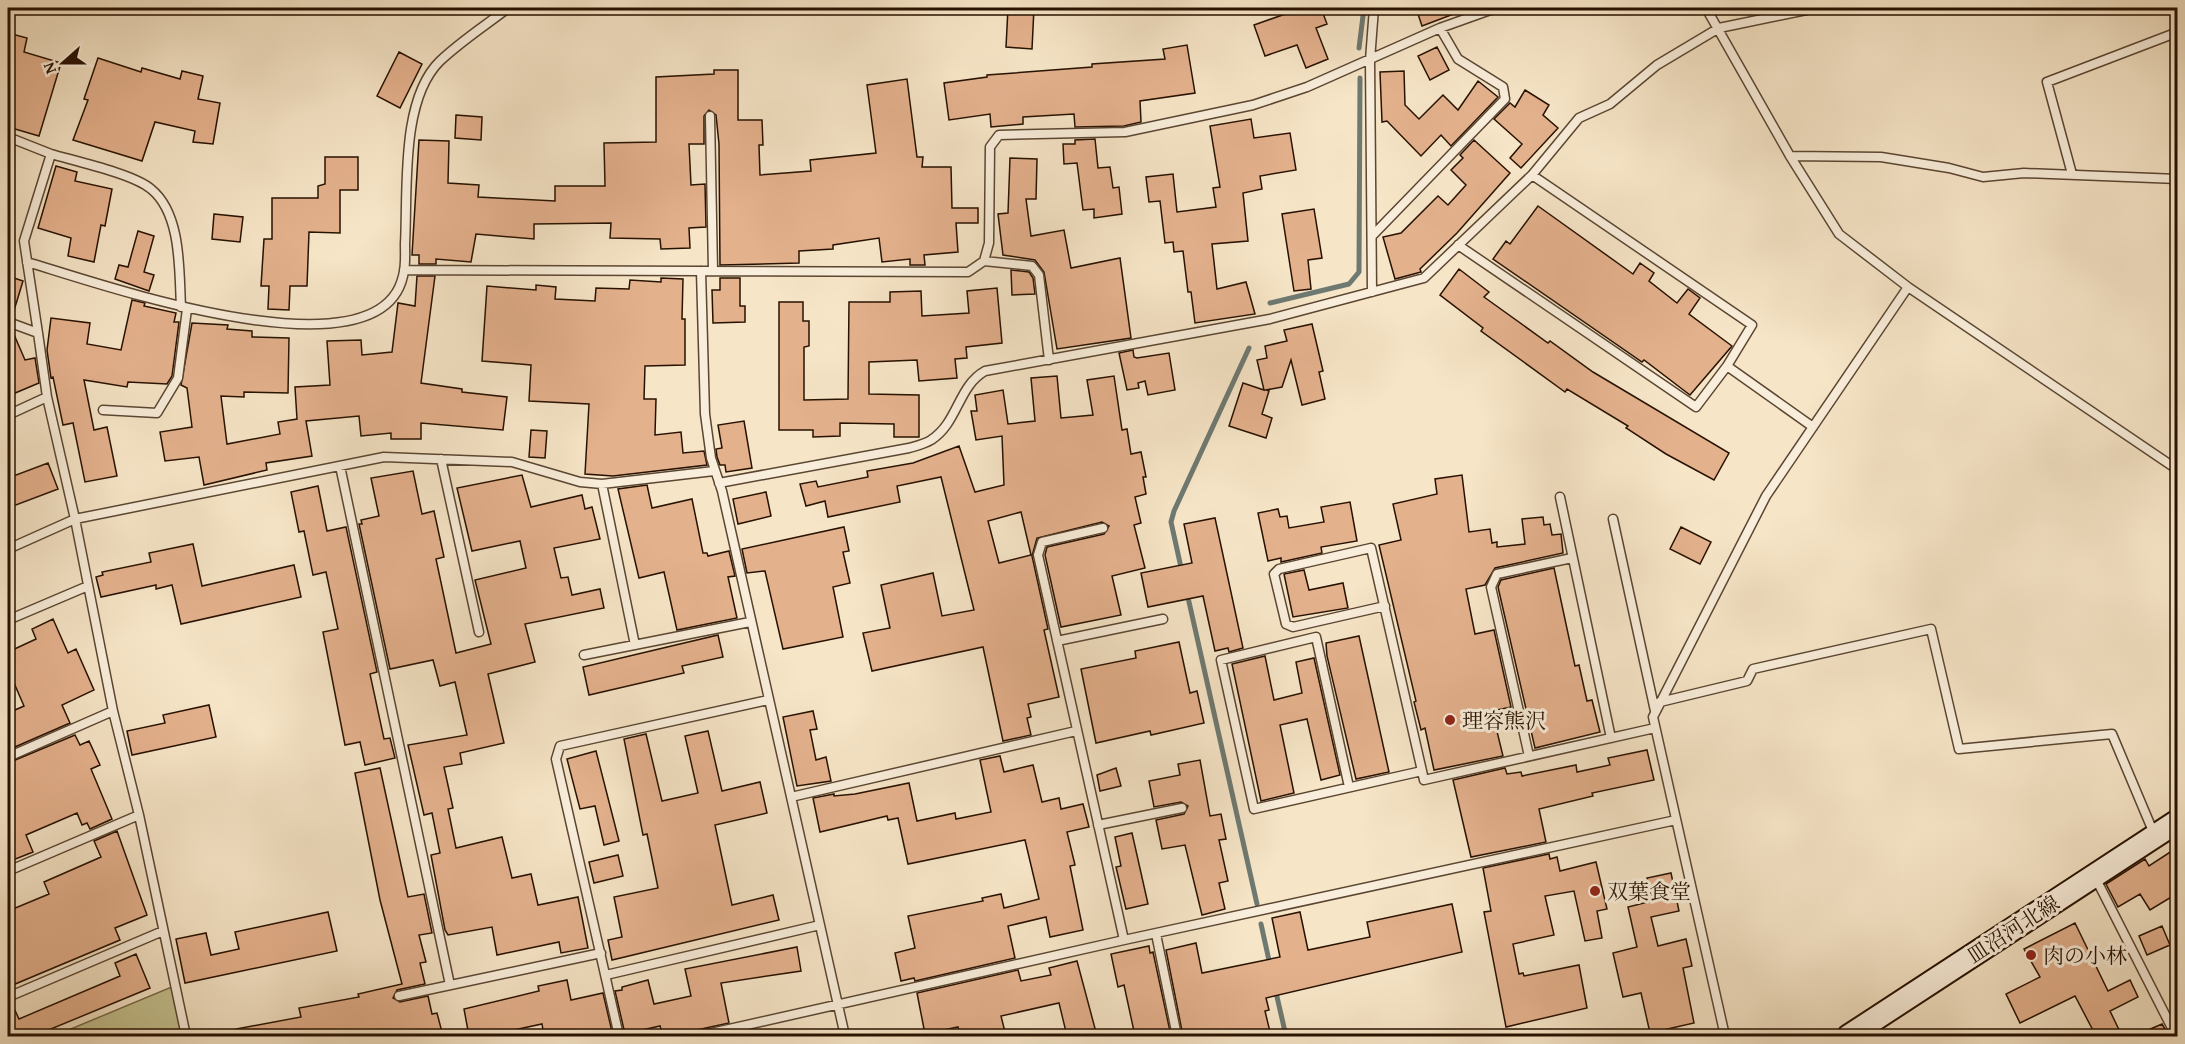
<svg xmlns="http://www.w3.org/2000/svg" width="2185" height="1044" font-family="'Gentium Book Plus','Noto Serif JP',serif">
	<style>
		.green { fill: #c4c290; stroke: #766a48; stroke-width: 1.5 }
		.lines { fill: none; stroke-linecap: round; stroke-linejoin: round }
		.stream { stroke: #6e7971; stroke-width: 5 }
		.building { fill: #e4b18d; stroke: #271101; stroke-width: 1.5; fill-rule: evenodd }
		.lane-casing { stroke: #5b4632; stroke-width: 11 }
		.secondary-casing { stroke: #271101; stroke-width: 26 }
		.lane { stroke: #f9eedb; stroke-width: 8 }
		.secondary { stroke: #f9eedb; stroke-width: 22 }
		.poi-dot { fill: #8f2418; stroke: #f9eedb; stroke-width: 2 }
		.labels { text-anchor: middle; dominant-baseline: central; stroke-width: 6; stroke-linejoin: round; paint-order: stroke }
		.poi-label { font-size: 21px; fill: #271101; stroke: #f9eedb; text-anchor: start }
		.street-label { font-size: 21px; fill: #271101; stroke: #f9eedb }
	</style>
	<rect width="100%" height="100%" fill="#f6e5c7"/>
	<filter id="stains"><feTurbulence type="fractalNoise" baseFrequency=".00333" numOctaves="4"/><feColorMatrix values="0 0 0 0 .2 0 0 0 0 .09 0 0 0 0 .02 0 0 0 .5 -.17"/></filter>
	<radialGradient id="worn" r=".72"><stop offset=".6" stop-color="#630" stop-opacity="0"/><stop offset="1" stop-color="#630" stop-opacity=".3"/></radialGradient>
	<!-- green -->
	<path class="green" d="M174,986L186,1036H54Z"/>
	<g class="lines">
		<!-- stream -->
		<path class="stream" d="M1359,48L1364,8
			M1270,303L1349,284L1359,272L1360,78
			M1182,572L1171,522L1174,511L1249,348
			M1187,593L1257,904
			M1261,924L1270,965
			M1275,988L1286,1036"/>
	</g>
	<!-- building -->
	<path class="building" d="M1008,8H1034L1032,49L1006,47Z
		M1285,8H1321L1327,24L1316,28L1328,59L1306,68L1297,45L1265,56L1254,25L1288,13Z
		M1416,8H1467V9L1422,26Z
		M8,33L27,38L24,52L61,63L39,136L8,127Z
		M1187,45L1195,93L1140,101L1141,122L1124,126L1075,127L1074,114L1023,117V124L991,127L990,114L949,120L944,83L987,77V75L1092,67V64L1165,59L1163,49Z
		M1437,47L1449,70L1430,80L1418,56Z
		M399,52L422,64L400,108L377,96Z
		M98,58L141,72L142,68L180,79L182,71L203,76L198,99L220,103L213,144L193,142L195,131L155,122L142,161L73,140L88,100L84,99Z
		M714,70H738V120H762L763,145H759L760,175L811,171L810,160L876,153L867,85L907,79L917,157H923L922,167H951L952,208H978V223H956L958,252L924,255L925,265H910V259L882,262L879,238L833,245V249L799,251V263L720,265L719,144L716,115L709,110L704,116V144H689L691,185L705,184L706,227L689,228L690,248L661,249L660,239L610,238L611,223L534,224V239L476,234L471,262L436,259V264H419V255H412L419,140L449,141L448,183L479,185L478,197L555,201V186H605L604,143L656,142V77L714,74Z
		M1404,71L1405,105L1419,119L1443,95L1458,110L1478,81L1498,97L1451,146L1441,135L1421,156L1387,121L1382,122L1380,72Z
		M1525,90L1549,105L1543,115L1558,128L1521,168L1510,158L1522,144L1494,119L1510,103L1515,107Z
		M456,115L482,117L481,140L455,138Z
		M1251,119L1254,138L1290,133L1296,170L1260,176L1262,189L1243,193L1248,241L1212,244L1217,289L1246,282L1255,314L1195,323L1191,292H1188L1183,251L1174,252L1173,242L1165,243L1160,201L1149,202L1146,177L1173,174L1177,212L1216,207L1213,188L1220,187L1210,126Z
		M1095,139L1098,168L1110,167L1113,188L1119,187L1122,214L1094,218V209L1083,210L1077,163L1064,164L1063,144H1075V140Z
		M1474,140L1510,173L1457,233L1420,269L1421,272L1395,279L1383,237L1401,233L1438,196L1448,205L1466,185L1451,170L1463,158L1460,155Z
		M325,157H358V190H340V233L309,232L307,286H290L289,310L268,309L269,286H261L264,239H272V198H318V186L325,184Z
		M1010,158L1037,159L1036,199H1026L1031,236L1064,230L1071,268L1120,258L1131,338L1057,349L1044,272L1035,260L1003,255L998,214L1008,213Z
		M56,166L77,172L75,181L112,189L105,226L101,225L94,262L68,256L71,238L38,228Z
		M1538,206L1633,274L1640,263L1654,273L1649,281L1677,303L1688,289L1700,298L1689,314L1732,346L1690,395L1644,360L1642,362L1493,259L1506,241L1510,244Z
		M1314,209L1322,258L1308,260L1311,289L1294,291L1282,214Z
		M214,214L243,217L240,242L212,239Z
		M138,231L154,236L144,272L154,275L149,291L115,279L119,265L128,267Z
		M1459,269L1489,292L1484,297L1548,343L1550,341L1593,372L1729,453L1714,480L1666,454L1626,428L1628,426L1567,389L1565,392L1481,331L1483,328L1440,295Z
		M1011,270L1029,272L1033,278L1035,294L1012,295Z
		M8,276L23,281L12,317L8,316Z
		M417,276H435L421,383L462,389V392L507,397L503,430L421,423V439H391V433L361,436L359,416L306,421L312,456L266,463L267,470L204,485L199,457L165,461L160,432L192,427L187,388L181,385L192,323L228,325L227,329L252,331V337L289,338L288,393L244,392V397L221,396L227,444L280,434L278,422L297,419L295,387L330,385L327,341L361,340L362,355L392,352L398,303L415,306Z
		M661,278L683,279L682,319H685V365L645,366L644,399H656L655,435L681,432L683,453L704,451L707,465L613,476L585,474L589,404L529,401L531,365L482,361L487,286L536,290V285L556,287L555,299L595,301L596,288L629,289L630,280L661,282Z
		M720,278H740V306H745V322L713,323L712,290H720Z
		M997,288L1002,343L966,347L967,358L955,359L957,378L919,381L917,360L869,362V394L919,395V437H894V424L840,423V436L813,437V430H779V302H803V321H809V346L804,347V400L848,399L849,302H890V292L921,291L922,316L969,313L967,291Z
		M132,300L145,303L144,306L176,313L174,322H179L172,376L167,384L128,382L127,387L84,380L94,430L107,427L117,476L85,482L73,423L63,425L53,377L51,378L47,350L51,318L90,323L87,344L121,350Z
		M1312,324L1323,371L1319,372L1325,399L1302,405L1291,360L1282,387L1266,390L1269,391L1262,414L1272,418L1266,438L1229,426L1243,383L1264,390L1257,360L1267,358L1265,346L1287,341L1284,330Z
		M8,329L12,330L25,360L35,358L39,383L8,396Z
		M1133,350L1134,357L1137,358L1169,353L1175,390L1148,395L1145,381L1138,383L1139,388L1127,390L1119,353Z
		M1057,376L1061,418L1093,415L1087,380L1114,376L1122,430L1127,429L1131,454L1141,452L1146,477H1143L1146,494L1135,497L1141,523L1134,525L1145,568L1112,576L1121,615L1061,627L1045,555L1047,547L1104,534L1109,526L1102,522L1037,538L1032,556L1048,629L1044,630L1059,697L1028,704L1031,717L1027,718L1031,735L1003,741L983,647L872,671L863,633L890,628L881,585L933,573L942,616L974,610L941,477L897,486L900,502L828,517L825,501L806,506L800,484L816,481L818,487L868,477L867,471L913,463L959,446L975,492L1004,485L1002,436L976,440L971,411H977L975,395L1003,390L1008,424L1035,421L1031,378ZM1021,512L1031,555L999,563L988,521Z
		M744,421L752,468L726,472L725,465H720L717,457L716,449L722,448L718,425Z
		M531,430L547,431L545,458L529,457Z
		M48,463L58,489L8,508V478Z
		M413,471L422,514L434,511L444,557L436,559L456,653L491,644L475,580L526,568L520,541L472,551L457,488L522,475L531,507L582,495L585,509L592,507L600,539L554,548L561,578L568,577L572,595L600,589L604,608L525,624L535,662L488,674L504,743L460,753L462,764L444,767L453,808L448,809L456,848L502,837L512,878L531,874L538,905L578,897L588,948L561,953L559,942L497,955L492,927L448,935L445,930L431,855L440,853L432,813L424,815L408,745L467,735L455,682L440,686L433,660L390,669L359,524H362L361,520L379,516L371,478Z
		M1462,475L1469,532L1490,529L1492,543L1497,542V547L1525,544L1522,519L1543,517L1544,525L1550,524L1552,535L1561,534L1563,553L1495,568L1485,585L1466,589L1475,634L1494,630L1511,707L1492,711L1503,756L1434,770L1425,728L1421,730L1414,702L1416,701L1379,545L1401,540L1393,504L1437,494L1435,479Z
		M647,485L652,508L692,499L703,553H707L708,556L729,551L735,576L728,577L737,618L677,630L664,572L639,578L618,489Z
		M318,486L327,531L346,527L377,672L370,674L384,739L390,738L395,758L365,765L360,742L345,745L323,632L338,629L326,572L313,575L304,531L299,532L291,492Z
		M766,492L771,516L738,524L733,499Z
		M1350,502L1357,541L1321,547L1322,553L1281,562V558L1268,561L1258,513L1278,509L1280,517L1287,516L1289,528L1324,522L1321,507Z
		M1215,518L1243,648L1229,652L1228,648L1215,651L1203,596L1148,607L1141,573L1192,563L1184,524Z
		M844,527L849,551L843,552L850,583L833,587L843,637L783,649L765,571L747,573L742,549Z
		M1681,527L1711,542L1700,564L1670,549Z
		M193,544L202,586L294,565L301,597L181,624L172,585L156,589V585L101,597L96,577L103,575L102,572L151,562L149,553Z
		M1554,568L1575,666L1579,665L1587,701L1592,700L1600,732L1535,748L1498,587L1501,580Z
		M1304,570L1309,590L1343,583L1348,608L1293,617L1284,574Z
		M53,619L68,653L76,649L94,690L62,705L70,723L8,750V713L24,706L8,669V652L36,639L32,629Z
		M718,635L723,657L682,666L684,673L589,695L583,667Z
		M1359,636L1389,772L1356,779L1327,656L1326,643Z
		M1179,642L1190,693L1197,691L1204,723L1151,735L1150,731L1096,743L1081,669L1136,658L1135,651Z
		M1265,656L1274,700L1302,693L1296,662L1314,658L1340,775L1321,780L1307,719L1280,725L1294,793L1261,801L1232,664Z
		M209,705L216,737L132,755L127,731L165,723L163,715Z
		M813,711L817,729L810,730L816,760L826,757L831,781L797,786L783,717Z
		M708,731L722,791L760,782L767,813L715,825L732,905L773,895L779,920L612,960L608,940L622,937L614,897L658,888L647,834L643,835L624,739L646,734L662,801L698,793L685,736Z
		M75,735L80,745L89,741L100,765L91,769L112,819L90,829L87,823L82,825L77,813L26,835L33,852L8,862V763Z
		M1647,750L1654,780L1592,793L1593,796L1539,809L1546,842L1471,857L1453,780L1505,768L1507,774L1521,772L1522,776L1576,765L1577,772L1610,765L1608,758Z
		M596,751L619,841L604,845L595,806L580,809L567,759Z
		M1000,756L1004,772L1033,765L1042,802L1059,798L1061,809L1083,804L1089,827L1067,832L1075,865L1070,866L1083,930L1050,937L1046,917L1008,926L1015,958L915,981L914,978L901,981L895,953L915,948L908,916L983,901L982,898L1001,894L1004,908L1039,899L1025,840L908,864L898,818L888,820L887,816L820,832L813,798L834,794V796L855,794L909,783L917,821L955,813L956,819L991,812L980,760Z
		M1200,760L1210,816L1221,814L1226,839L1219,840L1228,881L1219,883L1225,909L1202,915L1185,845L1162,849L1156,820L1184,814L1188,806L1181,802L1154,807L1149,781L1180,775L1178,764Z
		M380,768L408,897L424,894L432,933L419,935L426,962L420,963L425,984L397,990L393,998L400,1002L428,996L432,1014L437,1013L443,1036H237L236,1029L301,1017L299,1008L359,997L358,994L402,984L380,900L355,773Z
		M1116,768L1121,786L1100,791L1097,775Z
		M117,831L147,915L115,928L120,940L8,987V911L49,894L44,882L101,857L94,841Z
		M1132,833L1148,904L1126,909L1116,867L1121,866L1115,837Z
		M2178,847V893L2150,910L2140,894L2118,907L2106,884L2145,859L2149,866Z
		M1549,854L1550,859L1557,857L1560,871L1596,862L1607,909L1597,911L1602,938L1585,941L1574,891L1545,896L1554,935L1513,944L1519,974L1523,973L1524,976L1579,965L1587,1008L1506,1027L1484,912L1491,911L1483,868Z
		M618,855L623,876L594,883L589,862Z
		M1671,873L1679,911L1651,917L1658,946L1686,939L1692,966L1683,968L1694,1023L1650,1033L1641,993L1623,997L1613,953L1637,947L1628,907L1652,901L1647,878Z
		M1452,904L1462,952L1266,998L1269,1010L1265,1011L1271,1036H1183L1166,950L1196,943L1202,973L1280,957L1272,918L1300,912L1308,950L1370,937L1367,922Z
		M328,912L337,951L185,983L176,939L206,933L211,955L239,949L235,932Z
		M2075,923L2108,991L2130,980L2138,997L2110,1011L2122,1036H2096L2075,996L2020,1023L2006,994L2040,977L2024,949Z
		M2162,926L2170,945L2147,955L2139,936Z
		M1149,946L1150,953L1153,952L1171,1036H1135L1124,985L1118,987L1111,954Z
		M797,947L801,971L721,983L729,1023L697,1030L692,1036H680L679,1032L663,1036L660,1026L625,1034L615,991L622,990V987L648,980L654,1004L691,996L685,969Z
		M136,954L150,988L34,1036H8V1003L11,1002L19,1019L120,976L115,963Z
		M1077,961L1097,1036H1067L1059,1003L1001,1016L1006,1036H960L958,1027L925,1034L917,993L1018,970L1021,981L1051,975L1049,968Z
		M567,980L571,1000L603,993L613,1036H544L542,1024L486,1036H469L464,1009L539,991L538,986Z
		M2162,1024L2169,1036H2134Z"/>
	<g class="lines">
		<!-- lane casing -->
		<g class="lane-casing">
			<path id="lane" d="M1706,8L1790,156L1839,234L1908,287L2178,470
				M710,116L713,271
				M8,137L51,154L24,241L38,333
				M51,154C75,161 134,174 151,189C182,214 179,272 181,307
				M1790,156L1881,157L1949,168L1983,177L2024,173L2178,179
				M2072,174L2047,82L2178,32
				M1532,175L1752,325L1727,366
				M1373,235L1505,99L1503,87L1458,59L1440,28
				M1458,245L1696,407L1727,366L1813,427
				M984,261L1032,266L1039,275L1049,360
				M27,262C92,281 379,383 403,276C406,266 405,254 405,244C408,191 400,100 440,61C461,41 486,25 508,8
				M404,270L968,272L984,261L989,243L990,147L999,135L1125,132L1253,105L1307,87L1440,28L1496,8
				M701,271L705,414L711,458L722,491L845,1036
				M1372,292L1370,60L1374,8
				M8,322L38,333L47,397L75,519L113,711L139,815L186,1036
				M103,410L157,413L178,378L187,309
				M8,415L47,397
				M441,459L479,632
				M340,466L450,985
				M719,483L909,448C916,446 925,444 931,440C958,423 958,386 985,371L1270,319L1424,278L1532,175L1579,118L1610,104L1657,65L1719,28L1816,8
				M602,484L635,645
				M1560,497L1611,738
				M1613,519L1655,711
				M1103,528L1042,542L1038,555L1124,940
				M8,549L75,519L384,457L512,462L580,482L602,484L714,471
				M1385,606L1293,627L1286,624L1274,574L1279,569L1371,548L1422,771L1424,780L1655,728
				M8,620L88,586
				M1057,641L1163,619
				M584,655L750,622
				M1660,702L1747,681L1753,669L1931,629L1959,749L2112,734L2155,836
				M1529,756L1491,587L1497,574L1572,558
				M8,757L113,711
				M1349,787L1316,637L1221,660L1254,809L1422,771
				M791,797L1076,731
				M1098,825L1182,808
				M8,871L139,815
				M2095,877L2176,1036
				M1156,934L1177,1036
				M606,975L820,925
				M399,996L601,953
				M8,997L163,931
				M619,1036L556,759L560,746L768,700
				M698,1036L1124,940L1676,820
				M1725,1036L1653,717L1766,496L1908,287"/>
		</g>
		<!-- secondary casing -->
		<g class="secondary-casing">
			<path id="secondary" d="M1849,1036L2178,821"/>
		</g>
		<!-- lane -->
		<use href="#lane" class="lane"/>
		<!-- secondary -->
		<use href="#secondary" class="secondary"/>
	</g>
	<!-- markers -->
	<g class="poi-dot">
		<circle cx="1450" cy="720" r="6"/>
		<circle cx="1595" cy="891" r="6"/>
		<circle cx="2031" cy="955" r="6"/>
	</g>
	<g class="labels">
		<!-- poi labels -->
		<g class="poi-label">
			<text x="1462" y="720">理容熊沢</text>
			<text x="1607" y="891">双葉食堂</text>
			<text x="2043" y="955">肉の小林</text>
		</g>
		<!-- street labels -->
		<g class="street-label">
			<text transform="translate(2013 929) rotate(-33)">皿沼河北線</text>
		</g>
	</g>
	<!-- margin -->
	<rect width="2185" height="1044" fill="none" stroke="#f6e5c7" stroke-width="30"/>
	<rect x="9" y="9" width="2167" height="1026" fill="none" stroke="#271101" stroke-width="3"/>
	<rect x="15" y="15" width="2155" height="1014" fill="none" stroke="#271101" stroke-width="1.5"/>
	<!-- north arrow -->
	<g transform="translate(63 63) rotate(249)" stroke="#f9eedb" stroke-width="4.5" paint-order="stroke">
	<path d="M0-4.5L10 22L0 15L-10 22Z" fill="#271101"/>
	<text y="-9" font-size="16" font-weight="bold" text-anchor="middle" fill="#271101">N</text>
	</g>
	<rect width="100%" height="100%" filter="url(#stains)"/>
	<rect width="100%" height="100%" fill="url(#worn)"/>
</svg>
